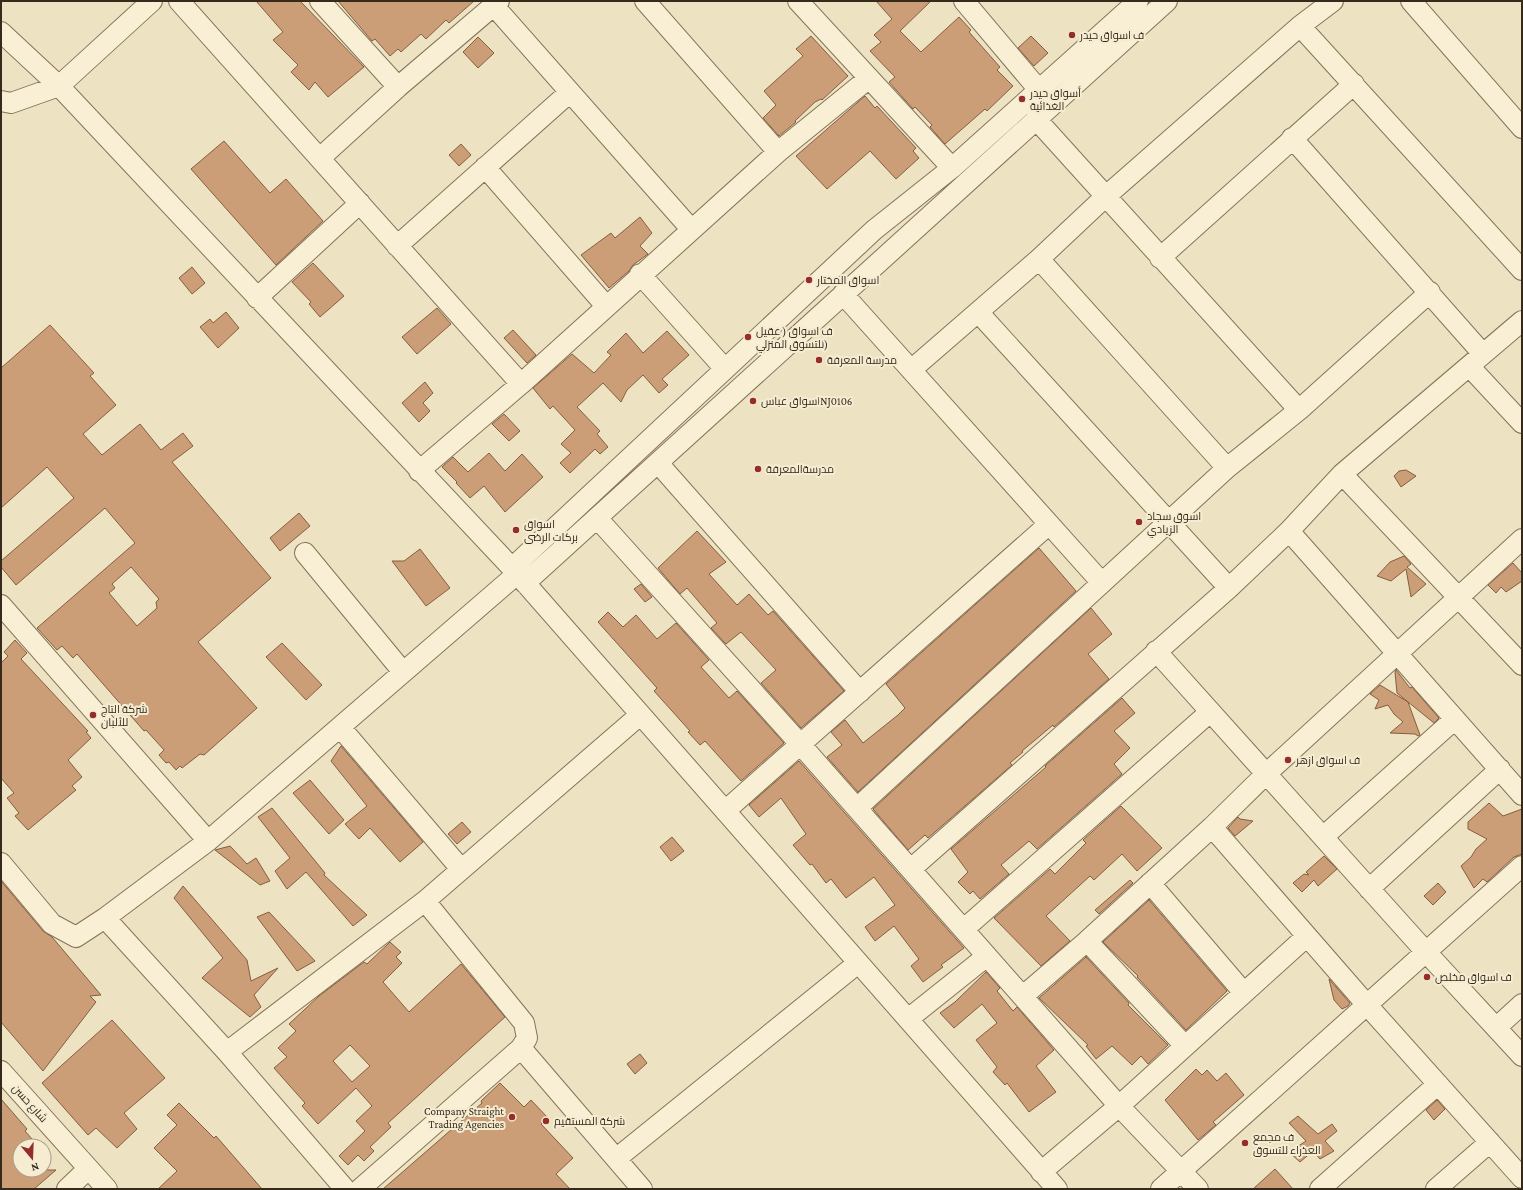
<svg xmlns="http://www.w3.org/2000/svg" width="1523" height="1190" font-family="'Crimson Pro',Cairo,serif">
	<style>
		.building { fill: #cb9e77; stroke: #855e3f; fill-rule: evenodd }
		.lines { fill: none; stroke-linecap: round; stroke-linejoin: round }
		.minor-casing { stroke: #867359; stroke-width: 22 }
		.minor { stroke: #f8efd4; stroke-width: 20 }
		.poi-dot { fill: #952e2a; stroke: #f5ecd1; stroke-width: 1.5 }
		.labels { text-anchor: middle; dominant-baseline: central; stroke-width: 4; stroke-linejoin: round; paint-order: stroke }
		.poi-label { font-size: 11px; fill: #362a1d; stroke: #f5ecd1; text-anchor: start }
		.street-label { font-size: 11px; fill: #362a1d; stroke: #f5ecd1 }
	</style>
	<rect width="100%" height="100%" fill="#ede2c1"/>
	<!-- building -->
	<path class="building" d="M256,1H300L364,67L328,97L315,82L309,90L291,72L298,65L273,40L283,32Z
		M338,1H474L449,23L446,20L426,39L421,34L401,52L398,49L390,56L375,39L372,41Z
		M876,1H931L900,31L921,52L959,17L971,30L969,32L1000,67L997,70L1013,86L987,111L985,109L945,144L930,127L932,125L915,107L913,109L889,82L895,77L870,51L881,42L874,35L892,19Z
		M811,36L848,76L822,100L821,99L815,102L795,121L796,122L779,136L763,118L776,105L764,91L803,56L796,49Z
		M1031,36L1048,53L1034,66L1018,48Z
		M478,37L494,53L478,68L463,52Z
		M865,96L875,108L877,106L916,148L913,151L919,158L896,179L870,151L827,189L796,156Z
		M224,141L270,193L286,179L323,221L276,265L191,169Z
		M461,144L471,155L459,166L449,155Z
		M640,217L652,233L640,246L648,254L633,265L629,271L609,288L581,255L611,233L615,238Z
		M313,263L344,296L320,317L309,304L311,302L292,282Z
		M192,267L205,283L192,294L179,278Z
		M437,308L451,324L417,354L402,337Z
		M226,312L239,328L218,348L200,327L210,319L213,323Z
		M50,325L94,373L90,376L116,405L83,434L102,455L140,424L161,450L183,433L193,446L172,462L271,578L198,642L257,708L204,755L200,754L182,768L180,766L176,770L169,762L166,763L159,755L164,750L146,730L144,731L77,654L73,658L62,646L57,650L37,628L135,543L105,508L16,585L1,567V561L74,498L47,467L1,508V368ZM131,567L159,599L156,602L157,608L137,626L109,593L115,588L112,584Z
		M513,330L536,355L527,363L504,338Z
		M667,331L689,355L662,379L668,385L659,393L643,375L627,390L621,402L603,383L577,407L600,431L597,434L608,447L600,454L595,449L570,473L560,463L571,453L561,444L575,430L553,406L550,409L533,388L572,354L594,373L611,355L607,352L626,333L643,353Z
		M425,382L433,393L423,403L430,411L419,422L402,403Z
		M504,414L520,431L509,441L492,424Z
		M489,453L505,471L522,454L543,477L505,512L484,486L470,498L456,483L457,482L442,467L453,457L468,472Z
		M1406,470L1416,476L1401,487L1394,476L1399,471Z
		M299,513L310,526L280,551L270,538Z
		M697,531L726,562L709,574L737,605L749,594L768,615L773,611L844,691L801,728L761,683L776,670L741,632L726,644L711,628L717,623L687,588L680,594L658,568Z
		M1039,548L1076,591L858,792L827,757L842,745L831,732L845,720L863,743L898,715L905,708L886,684Z
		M420,549L450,588L426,606L392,561H404Z
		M1404,556L1411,564L1407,567L1426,584L1411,597L1406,569L1391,581L1377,576L1390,562Z
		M1513,563L1522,573V581L1506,592L1501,587L1496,593L1488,585Z
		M641,584L652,597L645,602L634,589Z
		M1091,608L1112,634L1088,654L1109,679L1054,727L1053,725L1022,751L1023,752L1010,763L1012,765L928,838L925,835L908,850L873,809Z
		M608,612L623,627L636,615L657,639L676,623L709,660L701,667L729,698L737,691L784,743L741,781L705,741L700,745L688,732L690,731L654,691L657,688L598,622Z
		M15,640L27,653L21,659L88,731L86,732L91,738L68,760L82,777L72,786L76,790L28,830L15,816L19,813L7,798L14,793L1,778V663L8,656L4,652Z
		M282,643L322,685L306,700L266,657Z
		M1396,670L1410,688L1412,687L1439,718L1434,723L1397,693L1395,672Z
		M1380,685L1408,702L1420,735L1418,736L1415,734L1390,733L1403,722L1394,714L1388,705L1375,709L1379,700L1370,694Z
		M1122,698L1135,713L1114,731L1130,748L1114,764L1122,774L1037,849L1029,841L1001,865L1009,874L980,899L973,891L970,894L958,882L968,872L951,849L1046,767L1045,766Z
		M341,746L423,842L400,862L370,828L359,839L345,824L367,806L331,761Z
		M799,761L964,948L941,965L943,967L923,982L911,966L919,959L894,926L875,941L865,927L895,905L874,877L846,898L831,879L826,883L812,864L810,865L793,845L806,834L781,798L759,817L749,805Z
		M310,780L344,820L329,834L293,793Z
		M1489,803L1503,816L1522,809V854L1514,857L1487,882L1483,879L1474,888L1461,866L1471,857L1476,849L1487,839L1468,829V822Z
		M1121,806L1162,848L1137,871L1122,854L1094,880L1090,876L1046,916L1070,941L1041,966L994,918L1050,869L1055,874L1086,843L1083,840Z
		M272,808L325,873L324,875L367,915L353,926L306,872L287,889L275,871L290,858L258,817Z
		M1238,817L1240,819L1253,821L1235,836L1228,828Z
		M462,822L471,832L457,844L448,834Z
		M672,837L684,851L671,861L660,847Z
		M230,846L247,864L256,858L270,881L260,885L215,850Z
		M1324,856L1337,869L1318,886L1314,880L1302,892L1293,883L1304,874L1309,875L1306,872Z
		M1130,880L1133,883L1099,914L1095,910Z
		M1,881L43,931L52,937L101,995L90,996L96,1002L43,1071L1,1022Z
		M1438,883L1446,892L1433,905L1424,896Z
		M183,886L247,960L251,981L278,968L254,995L261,1007L250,1017L202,978L223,958L174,898Z
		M1149,900L1227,991L1186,1030L1137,977L1138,976L1103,942Z
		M269,912L315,961L297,971L257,917Z
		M390,942L401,952L396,957L402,963L383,982L409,1012L461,964L505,1017L388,1123L391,1127L370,1147L374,1151L364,1161L358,1155L348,1165L339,1156L365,1131L356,1121L372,1106L356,1088L318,1124L302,1106L305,1103L274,1068L287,1057L278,1048L296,1031L289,1024L319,996L364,962L367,964ZM350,1045L370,1066L352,1082L333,1061Z
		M1086,957L1129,1003L1128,1005L1168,1045L1148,1064L1141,1056L1132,1065L1112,1046L1096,1059L1086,1046L1088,1045L1039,998Z
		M986,972L1000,988L997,991L1013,1011L1017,1007L1054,1050L1036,1066L1056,1092L1029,1112L1007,1083L1005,1085L993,1072L997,1067L976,1040L997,1023L982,1004L954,1028L940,1013L955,1002Z
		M1329,979L1350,1003L1348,1006L1342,1009L1334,1000Z
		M112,1020L165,1078L124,1113L137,1129L117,1148L96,1128L88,1135L42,1083Z
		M640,1054L647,1063L635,1074L627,1064Z
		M1196,1069L1202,1075L1207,1070L1217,1081L1226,1073L1244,1095L1213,1122L1216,1125L1198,1140L1165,1100Z
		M500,1083L524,1107L531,1100L548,1118L541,1124L573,1158L556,1174L570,1189H383L482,1103L481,1101Z
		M1,1099L27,1129L25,1131L38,1146H20V1170H56L34,1189H1Z
		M1437,1100L1445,1109L1434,1120L1426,1110Z
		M179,1103L214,1138L216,1136L262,1189H158L177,1171L154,1148L177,1125L167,1115Z
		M1298,1116L1318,1134L1332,1124L1337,1131L1325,1141L1334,1151L1320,1159L1313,1151L1300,1162L1289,1152L1306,1141L1289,1123Z
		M1275,1169L1293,1189H1253Z"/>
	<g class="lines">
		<!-- minor casing -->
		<g class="minor-casing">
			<path id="minor" d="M179,1L521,384
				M320,1L398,87
				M645,1L778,152
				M798,1L952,168
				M964,1L1039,90
				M1411,1L1522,128
				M494,6L691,229
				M1300,26L1522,270
				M1,32L59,86L512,568L1057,1189
				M1,101L11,103L59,86L152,1
				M1036,119L1299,410
				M1292,138L1483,354
				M320,158L398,87L499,1
				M485,167L606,306
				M397,246L570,92
				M1160,258L1354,84
				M1039,259L1227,468
				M640,274L725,369
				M843,294L1102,583
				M257,298L360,203
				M978,312L1229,588
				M1469,366L1522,423
				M911,370L1039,259L1105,197L1300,26L1333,1
				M658,463L860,692
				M419,471L521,384L778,152L868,79
				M1342,474L1522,665
				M597,518L801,745L1119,1106L1198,1189
				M1289,531L1522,795
				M305,553L403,672
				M512,568L874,230L952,168L1138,1
				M525,583L1167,1
				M1,605L208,841
				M1156,651L1426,952L1522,1056
				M340,727L461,869
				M857,808L1227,468L1299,410L1430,292
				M725,811L1048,525
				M1212,827L1367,1005L1522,1178
				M1323,837L1455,719
				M1,863L52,924L76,937L105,918L208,841L517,574
				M911,869L1229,588L1289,531L1342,474L1522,321
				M1150,883L1244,993
				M1369,889L1500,769
				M105,918L227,1052L345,1189
				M964,929L1210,712
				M1087,941L1185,1046
				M1023,996L1087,941L1212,827L1266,774L1522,539
				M908,1019L987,956
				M1496,1028L1522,1004
				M521,1048L642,1189
				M227,1052L425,901L640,715
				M1,1071L107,1189
				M617,1158L858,963
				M1041,1172L1119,1106L1307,936
				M67,1189L88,1169
				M360,1189L521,1048L527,1038L524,1023L425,901
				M1161,1189L1522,866
				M1320,1189L1438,1084
				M1436,1189L1490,1142"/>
		</g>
		<!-- minor -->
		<use href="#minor" class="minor"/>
	</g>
	<!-- markers -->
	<g class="poi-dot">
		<circle cx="1072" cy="35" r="4"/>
		<circle cx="1022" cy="99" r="4"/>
		<circle cx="809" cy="280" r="4"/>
		<circle cx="748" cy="337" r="4"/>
		<circle cx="819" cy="360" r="4"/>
		<circle cx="753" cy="401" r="4"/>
		<circle cx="758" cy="469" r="4"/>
		<circle cx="1139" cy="522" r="4"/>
		<circle cx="516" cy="530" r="4"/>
		<circle cx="93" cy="715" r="4"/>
		<circle cx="1288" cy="760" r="4"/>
		<circle cx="1427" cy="977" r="4"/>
		<circle cx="512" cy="1117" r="4"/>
		<circle cx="546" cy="1121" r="4"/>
		<circle cx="1245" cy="1143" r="4"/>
	</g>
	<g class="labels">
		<!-- poi labels -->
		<g class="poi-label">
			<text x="1080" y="35">ف اسواق حيدر</text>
			<text x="1030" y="93">أسواق حيدر<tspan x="1030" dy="13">الغذائية</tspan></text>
			<text x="817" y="280">اسواق المختار</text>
			<text x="756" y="331">ف اسواق ( عقيل<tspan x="756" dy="13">للتسوق المنزلي)</tspan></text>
			<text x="827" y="360">مدرسة المعرفة</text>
			<text x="761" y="401">اسواق عباسNJ0106</text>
			<text x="766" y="469">مدرسةالمعرفة</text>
			<text x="1147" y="516">اسوق سجاد<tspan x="1147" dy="13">الزيادي</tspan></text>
			<text x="524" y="524">اسواق<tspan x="524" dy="13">بركات الرضى</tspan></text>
			<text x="101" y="709">شركة التاج<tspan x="101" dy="13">للألبان</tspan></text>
			<text x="1296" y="760">ف اسواق ازهر</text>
			<text x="1435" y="977">ف اسواق مخلص</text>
			<text x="504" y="1111" text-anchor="end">Company Straight<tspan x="504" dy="13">Trading Agencies</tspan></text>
			<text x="554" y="1121">شركة المستقيم</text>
			<text x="1253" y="1137">ف مجمع<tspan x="1253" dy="13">العذراء للتسوق</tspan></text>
		</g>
		<!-- street labels -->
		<g class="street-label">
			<text transform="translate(30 1103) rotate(48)">شارع حسن</text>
		</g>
	</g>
	<!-- border -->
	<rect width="1523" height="1190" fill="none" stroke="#362a1d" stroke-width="4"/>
	<!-- north arrow -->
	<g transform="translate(32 1158) rotate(161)"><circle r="19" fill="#f5ecd1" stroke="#a99e89"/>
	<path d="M0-3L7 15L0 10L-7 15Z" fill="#952e2a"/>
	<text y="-6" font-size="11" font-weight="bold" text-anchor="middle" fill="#362a1d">N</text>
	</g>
</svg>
